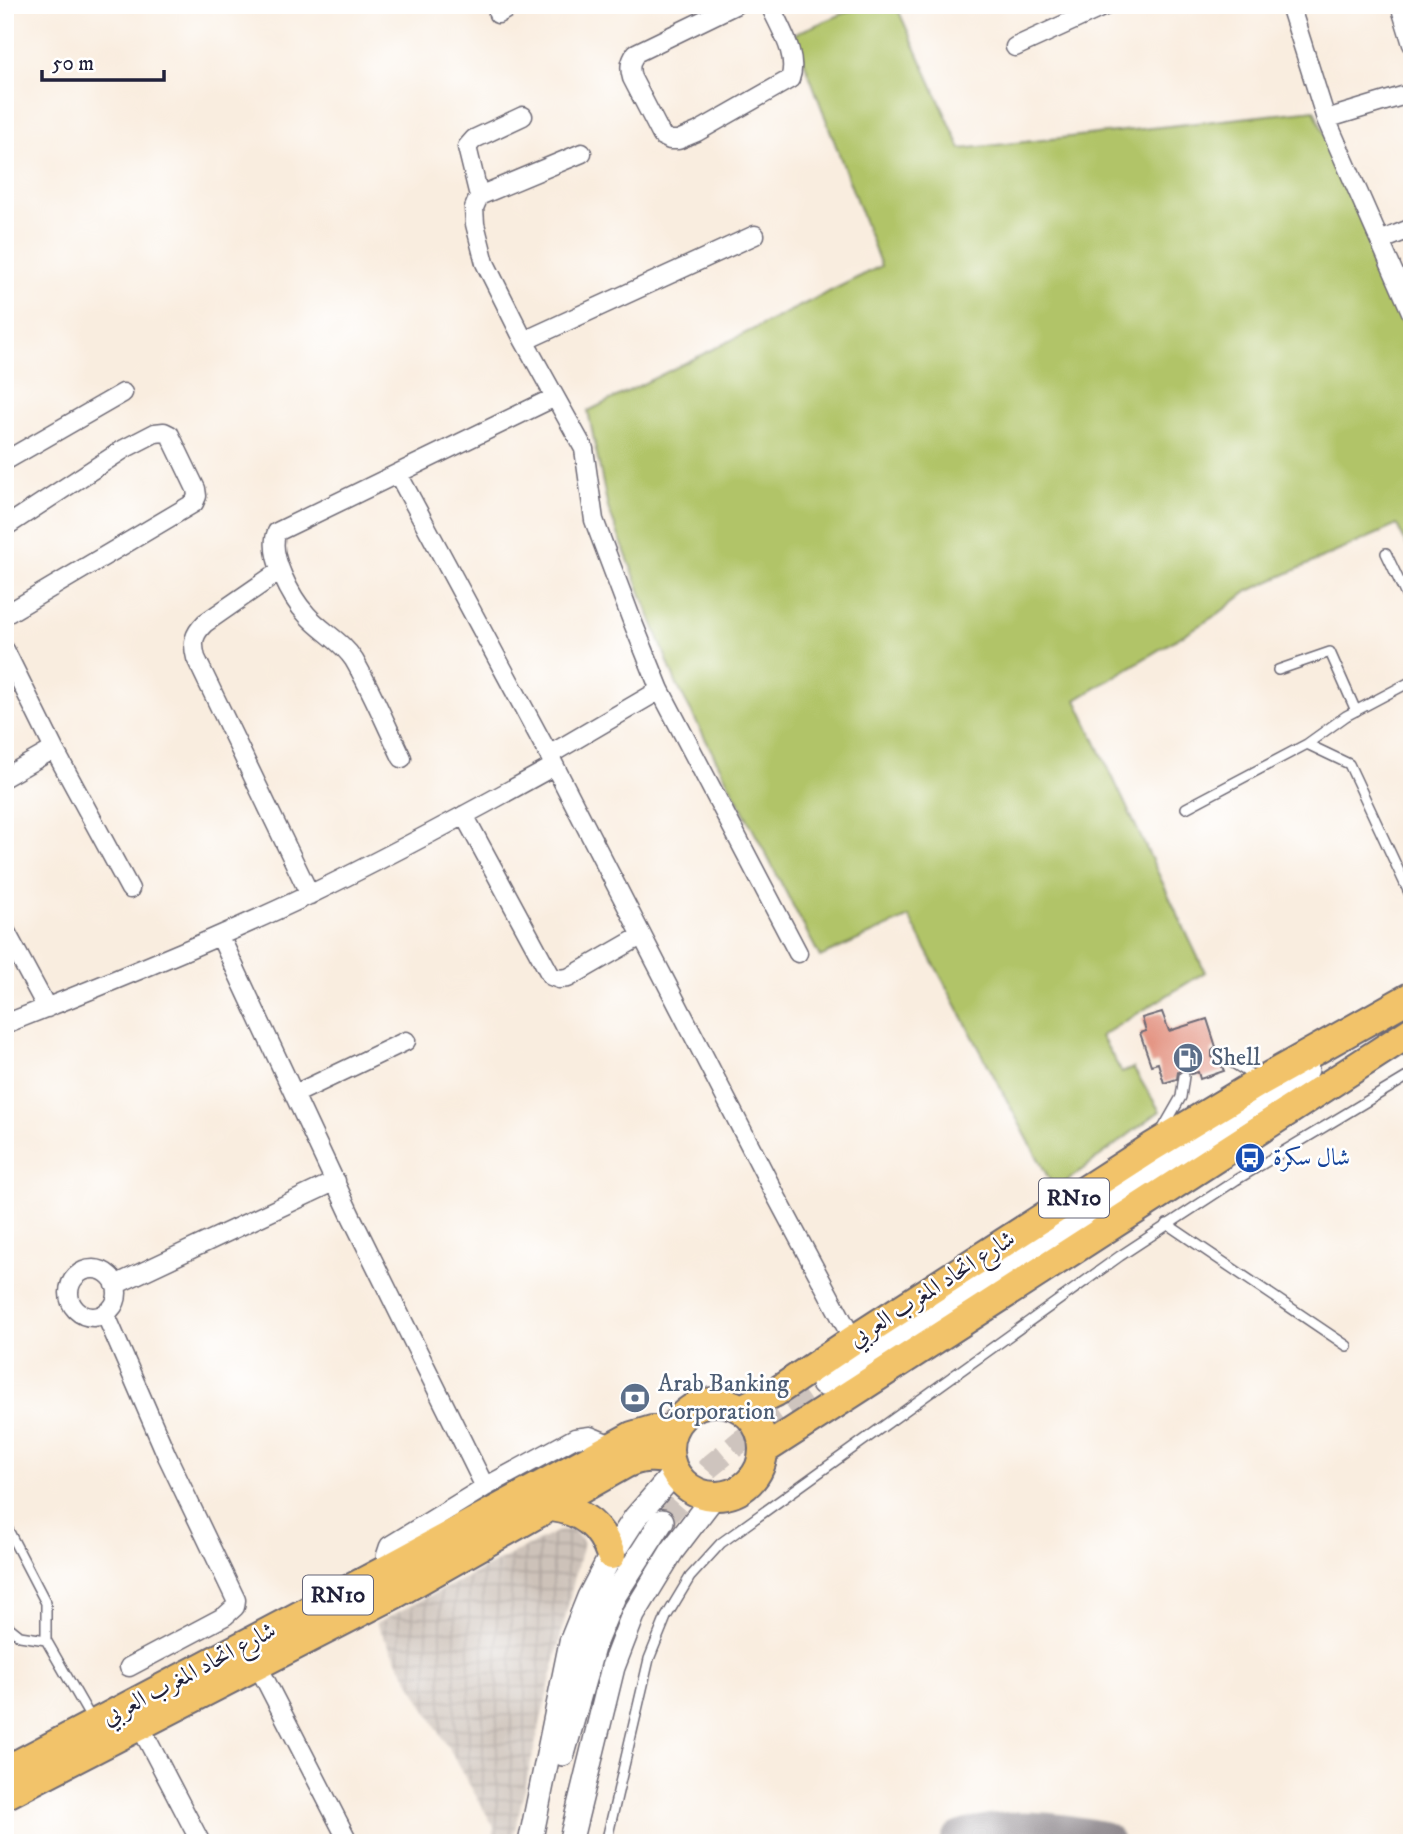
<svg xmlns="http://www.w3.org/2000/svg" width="1417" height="1848" font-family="'IM FELL DW Pica',Amiri,serif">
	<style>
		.industrial { fill: url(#industrial-grid) }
		.grass { fill: #b1c467; stroke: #6a7351; stroke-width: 2 }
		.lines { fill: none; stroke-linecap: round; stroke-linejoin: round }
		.taxiway { stroke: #8e888d; stroke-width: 44 }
		.building { fill: #e49685 }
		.tertiary-tunnel { stroke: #cec4be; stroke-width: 23; stroke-dasharray: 23 11; stroke-linecap: butt }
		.service-casing { stroke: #6d6974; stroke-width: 12 }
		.minor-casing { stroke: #6d6974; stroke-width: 21 }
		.tertiary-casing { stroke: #6d6974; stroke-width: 26 }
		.primary-casing { stroke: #6d6974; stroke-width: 32 }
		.service { stroke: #fff; stroke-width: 9 }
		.minor { stroke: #fff; stroke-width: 18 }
		.tertiary { stroke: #fff; stroke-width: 23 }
		.primary { stroke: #f2c36a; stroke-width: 28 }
		.labels { text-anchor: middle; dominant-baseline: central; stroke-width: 5; stroke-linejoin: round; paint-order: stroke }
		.shield { fill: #fff; stroke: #646476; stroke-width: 2 }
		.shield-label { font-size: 23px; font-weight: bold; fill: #22223b }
		.service-label { font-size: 24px; fill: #4e5e75; stroke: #fff; text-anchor: start }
		.transit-label { font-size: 24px; fill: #164399; stroke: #fff; text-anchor: start }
		.street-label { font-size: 24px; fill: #22223b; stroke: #fff }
	</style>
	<defs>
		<pattern id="industrial-grid" width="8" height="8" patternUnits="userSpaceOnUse" patternTransform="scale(1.75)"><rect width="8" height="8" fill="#cdc2b9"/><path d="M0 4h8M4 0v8" fill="none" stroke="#b0a6a0"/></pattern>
	</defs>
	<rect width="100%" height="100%" fill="#fff"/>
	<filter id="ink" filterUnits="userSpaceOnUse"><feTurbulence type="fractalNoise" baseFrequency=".0143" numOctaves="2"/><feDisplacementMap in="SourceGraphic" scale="14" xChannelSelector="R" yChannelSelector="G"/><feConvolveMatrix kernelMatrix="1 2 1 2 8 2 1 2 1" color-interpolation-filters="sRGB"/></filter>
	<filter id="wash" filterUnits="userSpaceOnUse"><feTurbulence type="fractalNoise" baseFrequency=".00686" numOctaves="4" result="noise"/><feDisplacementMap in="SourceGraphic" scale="28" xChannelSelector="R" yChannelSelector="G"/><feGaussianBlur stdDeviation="1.57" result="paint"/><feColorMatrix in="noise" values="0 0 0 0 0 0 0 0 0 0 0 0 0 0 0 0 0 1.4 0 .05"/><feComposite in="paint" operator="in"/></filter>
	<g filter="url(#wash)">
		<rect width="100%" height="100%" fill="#f9eddf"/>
		<!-- industrial -->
		<path class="industrial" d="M572,1529L583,1542L512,1843H493L494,1827L376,1623L556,1532Z"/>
		<!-- grass -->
		<path class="grass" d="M864,5H896L961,149L1314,110L1412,336V556L1397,525L1248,591L1218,614L1076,700L1205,972L1101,1036L1122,1073L1133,1068L1160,1111L1055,1190L909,917L820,957L676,683L608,508L588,411L881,266L794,34Z"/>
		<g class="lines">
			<!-- taxiway -->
			<path class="taxiway" d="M962,1843C1006,1827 1058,1834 1102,1843"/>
		</g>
		<g id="blocks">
			<!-- building -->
			<path class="building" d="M1162,1012L1169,1031L1207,1019L1216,1047L1212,1051V1057L1221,1064L1224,1071L1200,1079L1198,1072L1191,1074L1188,1070L1182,1069L1178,1072L1177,1079L1164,1083L1158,1063L1151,1065L1140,1033L1146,1031L1142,1018Z"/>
		</g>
	</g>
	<g filter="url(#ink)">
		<use href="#blocks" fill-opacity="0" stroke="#6d6974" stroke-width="2"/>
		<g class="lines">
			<!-- tertiary-tunnel -->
			<path class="tertiary-tunnel" d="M662,1521L708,1468L741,1441L823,1384"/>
			<!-- service casing -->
			<g class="service-casing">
				<path id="service" d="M1386,553L1412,608
					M1278,670L1330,652L1356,711
					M1307,744L1346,716L1412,681
					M1186,808L1307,744L1349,764L1412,899
					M1218,1054L1257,1078
					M1161,1132L1181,1097L1184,1076
					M1167,1224L1347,1346
					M5,1524L46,1603V1640L92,1720
					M5,1624L20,1636L46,1640
					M606,1843L649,1659L666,1617L690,1577L721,1543L1120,1256L1236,1180L1412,1074"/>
			</g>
			<!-- minor casing -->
			<g class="minor-casing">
				<path id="minor" d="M735,5L636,53C630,62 629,68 632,78L662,136L670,140H678L697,132L790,79C799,55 779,27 770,5
					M1290,5L1326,119L1412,314
					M1400,5L1412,44
					M498,14L513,5
					M1015,47L1107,5
					M523,116L474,139L467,147L479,196L474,208L475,224L485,263L524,341L584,449L594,520L631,618L660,690L798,953
					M1326,119L1412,93
					M479,196L582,153
					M1380,241L1412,228
					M524,341L755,235
					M5,461L123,393
					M398,474L549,755L776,1196L853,1340
					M5,527L124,449L155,433L164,432L170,435L196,489L197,496L194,503L5,615
					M280,571L205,623C193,635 192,642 196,658L310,895
					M5,650L54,749L130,889
					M549,755L660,690
					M402,758C386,725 372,691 354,660C342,641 322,632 307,615C292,599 267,554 277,532L555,397
					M5,777L54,749
					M464,815L551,976L559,979L568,978L641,936
					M5,930L47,1008
					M220,936L351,1216L485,1487
					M5,1024C107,984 210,942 309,895C392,855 473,811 554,766
					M295,1094L406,1041
					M69 1293a24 24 0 1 1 48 0a24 24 0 1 1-48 0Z
					M115,1285L336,1181
					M105,1313L167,1456L236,1600L235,1607L225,1616L129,1667
					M386,1570V1555L389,1546L485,1487L575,1438L590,1436L614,1446
					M257,1664L349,1843
					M139,1724L201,1843"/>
			</g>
			<!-- tertiary casing -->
			<g class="tertiary-casing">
				<path id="tertiary" d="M823,1384L1307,1069
					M563,1754L594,1644L614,1596L662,1521
					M530,1843L571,1642L589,1597L611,1555L635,1518L675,1472
					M570,1843L613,1667L633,1615L672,1551L714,1496"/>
			</g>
			<!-- primary casing -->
			<g class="primary-casing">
				<path id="primary" d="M669 1449a47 47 0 1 1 94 0a47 47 0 1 1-94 0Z
					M741,1409L776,1392L853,1340L1152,1147L1261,1081L1412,996
					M764,1450L1412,1031
					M552,1507C583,1511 601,1526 611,1555
					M5,1771L386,1570L632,1436L652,1430H673
					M5,1795L395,1594L625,1464C641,1457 653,1456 670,1460"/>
			</g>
			<!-- service -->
			<use href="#service" class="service"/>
			<!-- minor -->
			<use href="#minor" class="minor"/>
			<!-- tertiary -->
			<use href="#tertiary" class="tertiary"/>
			<!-- primary -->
			<use href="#primary" class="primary"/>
		</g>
	</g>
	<!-- icons -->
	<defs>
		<g id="fuel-disc" transform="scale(1.575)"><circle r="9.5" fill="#5c6f8a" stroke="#fff"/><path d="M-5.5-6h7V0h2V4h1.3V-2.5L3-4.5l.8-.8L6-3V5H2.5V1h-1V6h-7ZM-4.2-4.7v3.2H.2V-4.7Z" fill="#fff"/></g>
		<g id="bus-disc" transform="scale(1.575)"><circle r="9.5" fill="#1a4fb4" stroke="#fff"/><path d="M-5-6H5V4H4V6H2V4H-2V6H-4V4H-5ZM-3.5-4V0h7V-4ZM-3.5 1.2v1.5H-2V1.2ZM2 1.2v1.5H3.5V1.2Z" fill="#fff"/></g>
		<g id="bank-disc" transform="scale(1.575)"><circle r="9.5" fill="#5c6f8a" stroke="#fff"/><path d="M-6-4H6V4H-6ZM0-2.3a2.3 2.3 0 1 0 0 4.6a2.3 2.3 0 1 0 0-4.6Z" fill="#fff"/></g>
	</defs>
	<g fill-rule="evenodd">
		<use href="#fuel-disc" x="1188" y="1058"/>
		<use href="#bus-disc" x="1250" y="1158"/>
		<use href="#bank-disc" x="635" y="1398"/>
	</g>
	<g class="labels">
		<!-- shield labels -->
		<g class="shield">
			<rect x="1039" y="1178.5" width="70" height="39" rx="5"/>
			<rect x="303" y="1575.5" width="70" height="39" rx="5"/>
		</g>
		<g class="shield-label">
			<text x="1074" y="1198">RN10</text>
			<text x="338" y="1595">RN10</text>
		</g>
		<!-- service labels -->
		<g class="service-label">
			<text x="1211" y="1058">Shell</text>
			<text x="658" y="1384">Arab Banking<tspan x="658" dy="28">Corporation</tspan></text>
		</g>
		<!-- transit labels -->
		<g class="transit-label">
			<text x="1273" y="1158">شال سكرة</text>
		</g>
		<!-- street labels -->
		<g class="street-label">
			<text transform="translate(932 1289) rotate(-33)">شارع اتحاد المغرب العربي</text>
			<text transform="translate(189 1674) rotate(-28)">شارع اتحاد المغرب العربي</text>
		</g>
	</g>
	<!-- margin -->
	<rect width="1417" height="1848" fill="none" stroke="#fff" stroke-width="28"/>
	<!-- scale -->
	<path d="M42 70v10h122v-10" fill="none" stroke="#22223b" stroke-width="3.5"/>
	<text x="52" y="70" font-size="21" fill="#22223b" stroke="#ffffff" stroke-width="5" paint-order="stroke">50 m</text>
</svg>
